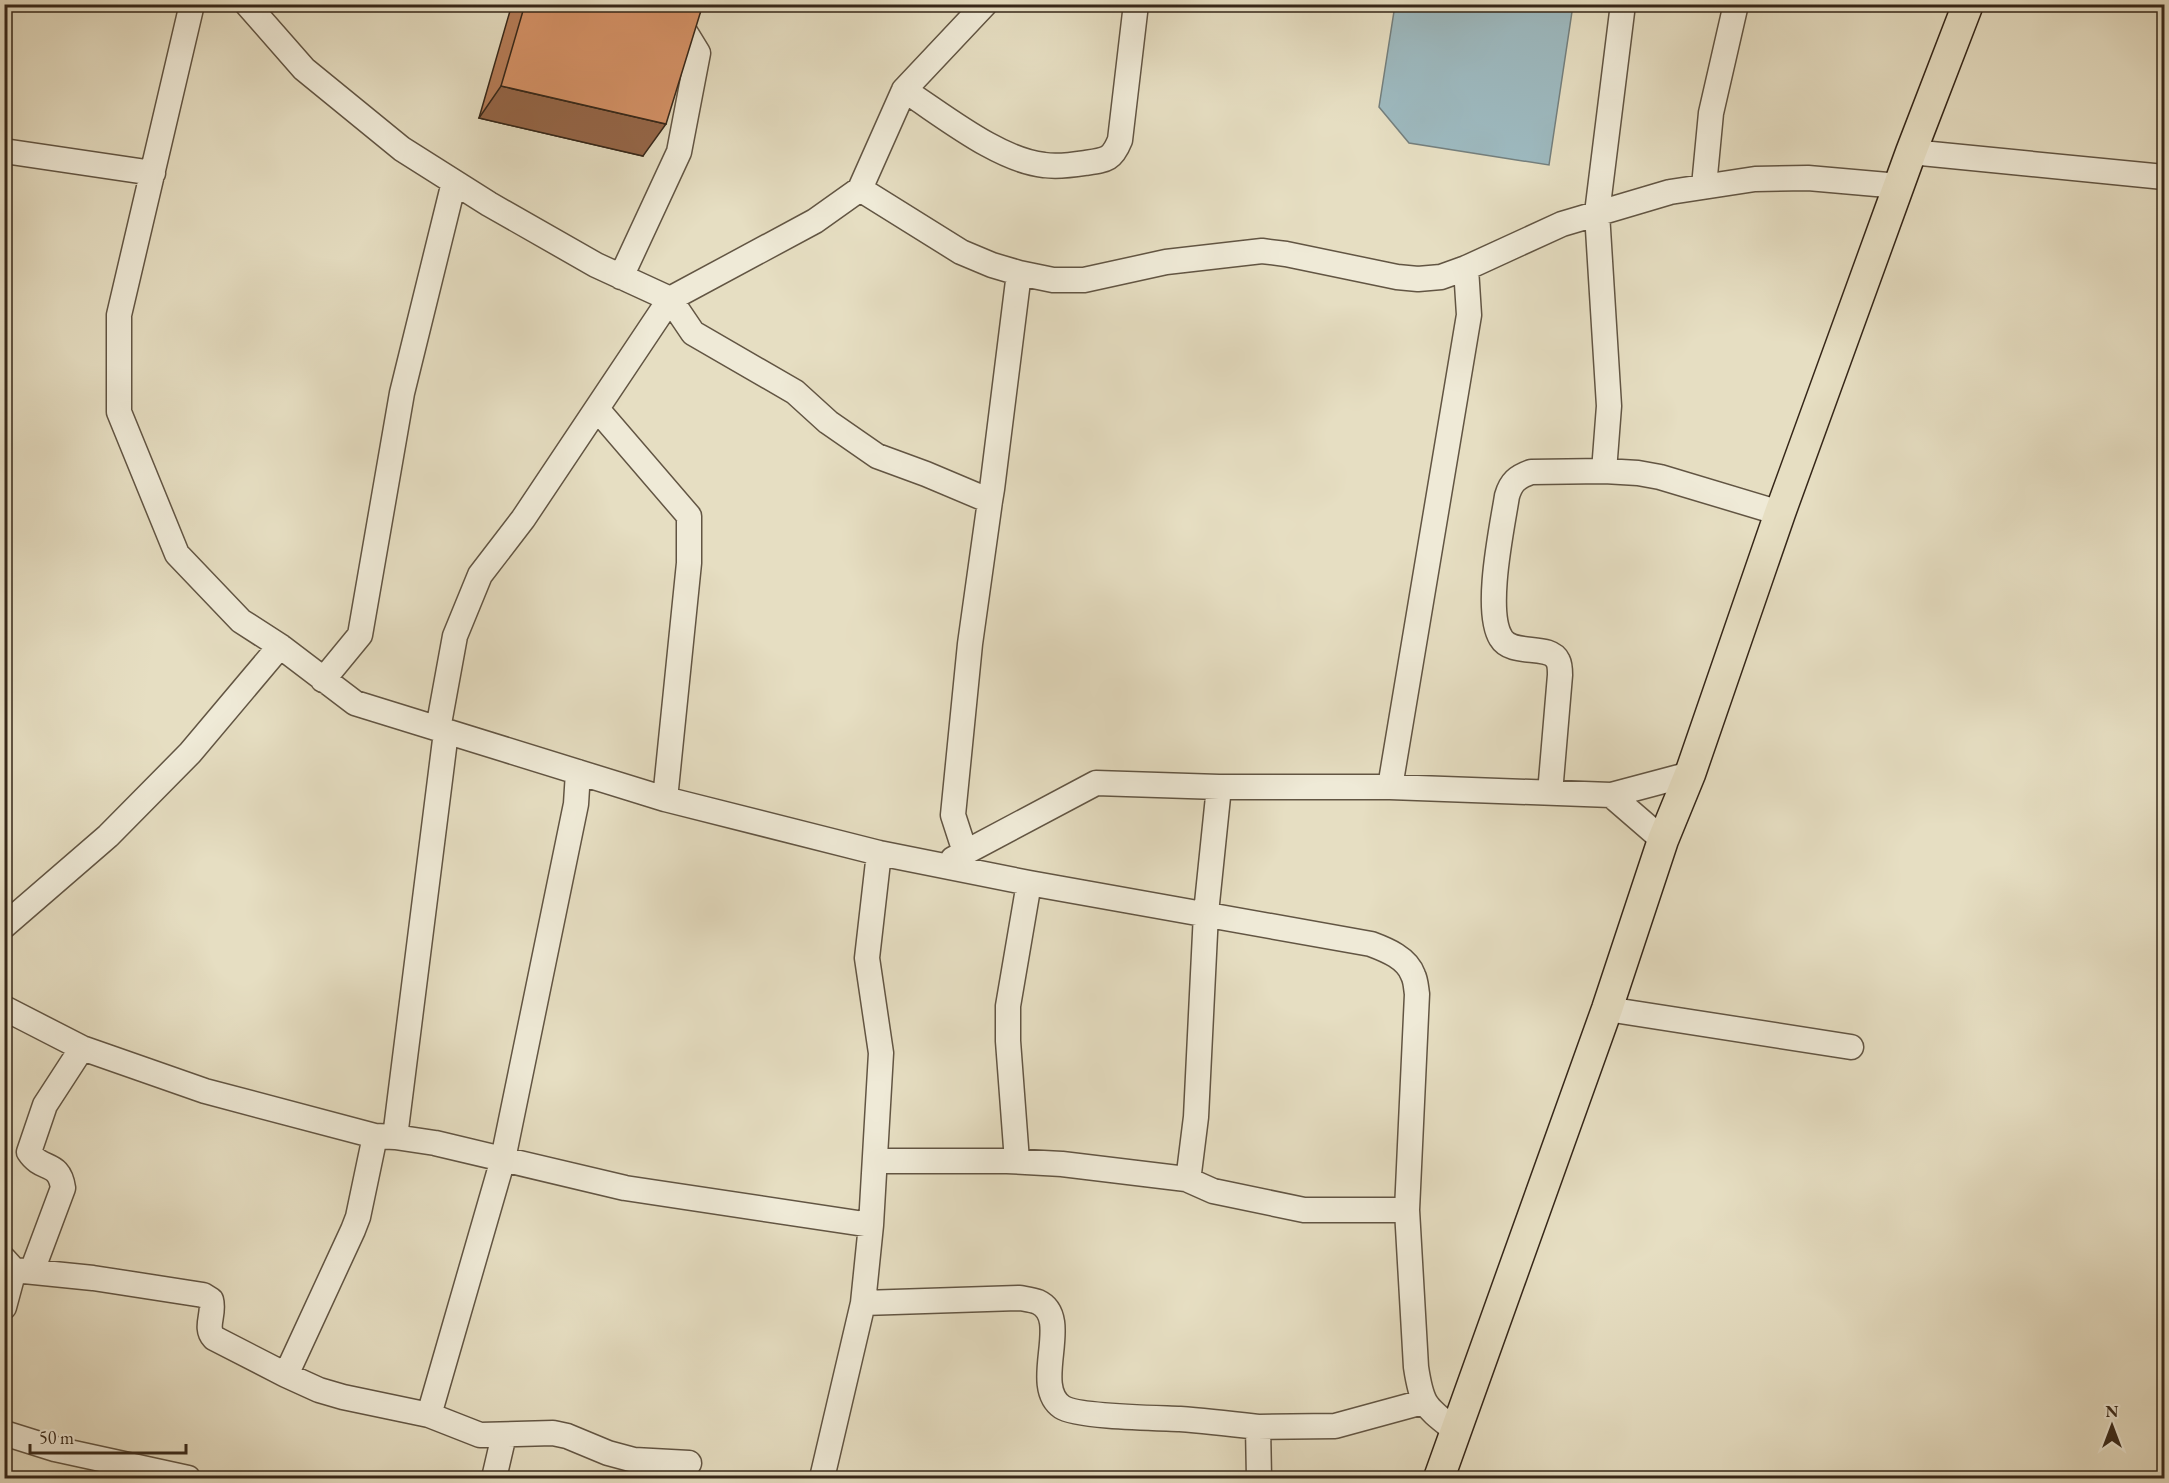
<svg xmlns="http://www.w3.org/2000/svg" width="2169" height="1483" font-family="'EB Garamond',serif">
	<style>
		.water { fill: #9db9bf; stroke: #747f7d; stroke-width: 1.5 }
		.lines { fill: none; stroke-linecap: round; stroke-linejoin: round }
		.minor-casing { stroke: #625543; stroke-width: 27 }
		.major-casing { stroke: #362719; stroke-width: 33 }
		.minor { stroke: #efead7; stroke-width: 24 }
		.major { stroke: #e6dec2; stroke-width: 30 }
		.wall { fill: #b77e59; stroke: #362719; stroke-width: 1.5 }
		.shaded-wall { fill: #956648; stroke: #362719; stroke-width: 1.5 }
		.building { fill: #d59267; stroke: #362719; stroke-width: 1.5 }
	</style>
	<rect width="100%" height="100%" fill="#e6dec2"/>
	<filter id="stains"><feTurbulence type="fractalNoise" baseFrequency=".00333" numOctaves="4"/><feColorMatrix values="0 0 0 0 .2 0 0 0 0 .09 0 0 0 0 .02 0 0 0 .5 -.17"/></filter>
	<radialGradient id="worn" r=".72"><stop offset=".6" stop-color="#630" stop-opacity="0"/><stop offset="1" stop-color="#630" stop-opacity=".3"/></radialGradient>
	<!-- water -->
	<path class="water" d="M1395,5H1573L1549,165L1409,143L1379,107Z"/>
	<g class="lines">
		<!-- minor casing -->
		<g class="minor-casing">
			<path id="minor" d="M192,4L119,315V412L177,554L241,621L280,646L355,703L665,799L879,853L1029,883L1371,944C1387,950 1407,958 1413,975C1416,981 1416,988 1417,994L1407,1210L1416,1367C1422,1407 1426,1407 1456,1431
				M247,4L304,69L402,149L489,204L596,265L670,299L523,519L480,575L455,636L438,729L446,732L395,1137
				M904,90L985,4
				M4,151L153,173
				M1911,152L2164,177
				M1704,186L1711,113L1736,4
				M860,189L904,90C943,115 998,160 1044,165C1058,167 1072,165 1085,163C1106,160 1112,160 1120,140L1136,4
				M1019,273L1053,280H1084L1166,262L1262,251L1286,254L1397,277L1418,279L1441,277L1466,268L1562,224L1670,192L1755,179L1808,178L1899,186
				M621,277L679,152L698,53L668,4
				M597,409L689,516V563L665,799
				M1604,471L1609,406L1597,213L1623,4
				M323,680L360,635L402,393L454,182
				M1390,787L1469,315L1466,268
				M1550,793L1560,675C1560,671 1560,665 1558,661C1550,643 1512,657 1501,638C1484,611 1502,528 1507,496C1511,482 1517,477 1531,472L1604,471L1638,473L1660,477L1780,513
				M1611,795L1663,840
				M965,852L953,815L970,644L990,501L992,489L1019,273L992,265L961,252L860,189L815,221L670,299L693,333L795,392L828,422L877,456L926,474L990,501
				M953,859L1096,783L1219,787H1390L1611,795L1690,774
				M4,926L108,836L190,753L280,646
				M4,1008L82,1048L205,1091L375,1136L395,1137L435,1143L625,1188L871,1225
				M1607,1009L1851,1047
				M875,1161H1007L1062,1164L1186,1179L1213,1191L1304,1210H1407
				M1017,1161L1008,1041V1006L1029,883
				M1186,1179L1189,1173L1196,1117L1206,913L1219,787
				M4,1259L14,1270L4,1307
				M14,1270L93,1278L203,1295L211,1300C215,1314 204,1327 214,1338L286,1375L353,1230L358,1217L375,1136
				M32,1271L63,1188C59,1160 42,1172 29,1152L45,1105L82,1048
				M863,1303L1020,1298C1025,1299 1033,1300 1038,1302C1073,1318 1030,1385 1062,1407C1077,1417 1158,1418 1180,1419C1206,1421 1232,1424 1258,1427
				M286,1375L319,1390L343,1397L429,1415L480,1435L553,1433L567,1436L608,1453L634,1460L689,1463
				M429,1415L503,1159L576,804L578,772
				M4,1433L55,1449L188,1478
				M494,1478L504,1435
				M822,1478L863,1303L871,1225L881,1053L867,958L879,853
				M1259,1478L1258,1427L1335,1426L1423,1402"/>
		</g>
		<!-- major casing -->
		<g class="major-casing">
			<path id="major" d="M1439,1478L1607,1009L1663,840L1690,774L1780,513L1911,152L1968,4"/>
		</g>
		<!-- minor -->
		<use href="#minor" class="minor"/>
		<!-- major -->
		<use href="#major" class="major"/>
	</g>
	<!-- wall -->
	<path class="wall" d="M512,4H703L643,156L479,118Z"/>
	<!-- shaded-wall -->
	<path class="shaded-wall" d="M501,86L666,124L643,156L479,118Z"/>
	<!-- building -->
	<path class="building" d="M525,4H703L666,124L501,86Z"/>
	<!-- margin -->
	<rect width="2169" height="1483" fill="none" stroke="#e6dec2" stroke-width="24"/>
	<rect x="6" y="6" width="2157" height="1471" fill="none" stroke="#362719" stroke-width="3"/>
	<rect x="12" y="12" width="2145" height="1459" fill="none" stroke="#362719" stroke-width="1.5"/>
	<!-- north arrow -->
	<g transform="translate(2112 1426)" stroke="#efead7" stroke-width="4.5" paint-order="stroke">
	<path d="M0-4.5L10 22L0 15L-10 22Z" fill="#362719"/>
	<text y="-9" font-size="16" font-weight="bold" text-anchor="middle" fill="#362719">N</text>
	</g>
	<!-- scale -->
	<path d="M30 1444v9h156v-9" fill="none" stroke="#362719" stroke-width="3"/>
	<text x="39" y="1444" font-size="18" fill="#362719" stroke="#efead7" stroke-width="4.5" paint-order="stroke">50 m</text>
	<rect width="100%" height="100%" filter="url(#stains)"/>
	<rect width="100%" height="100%" fill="url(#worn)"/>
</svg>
